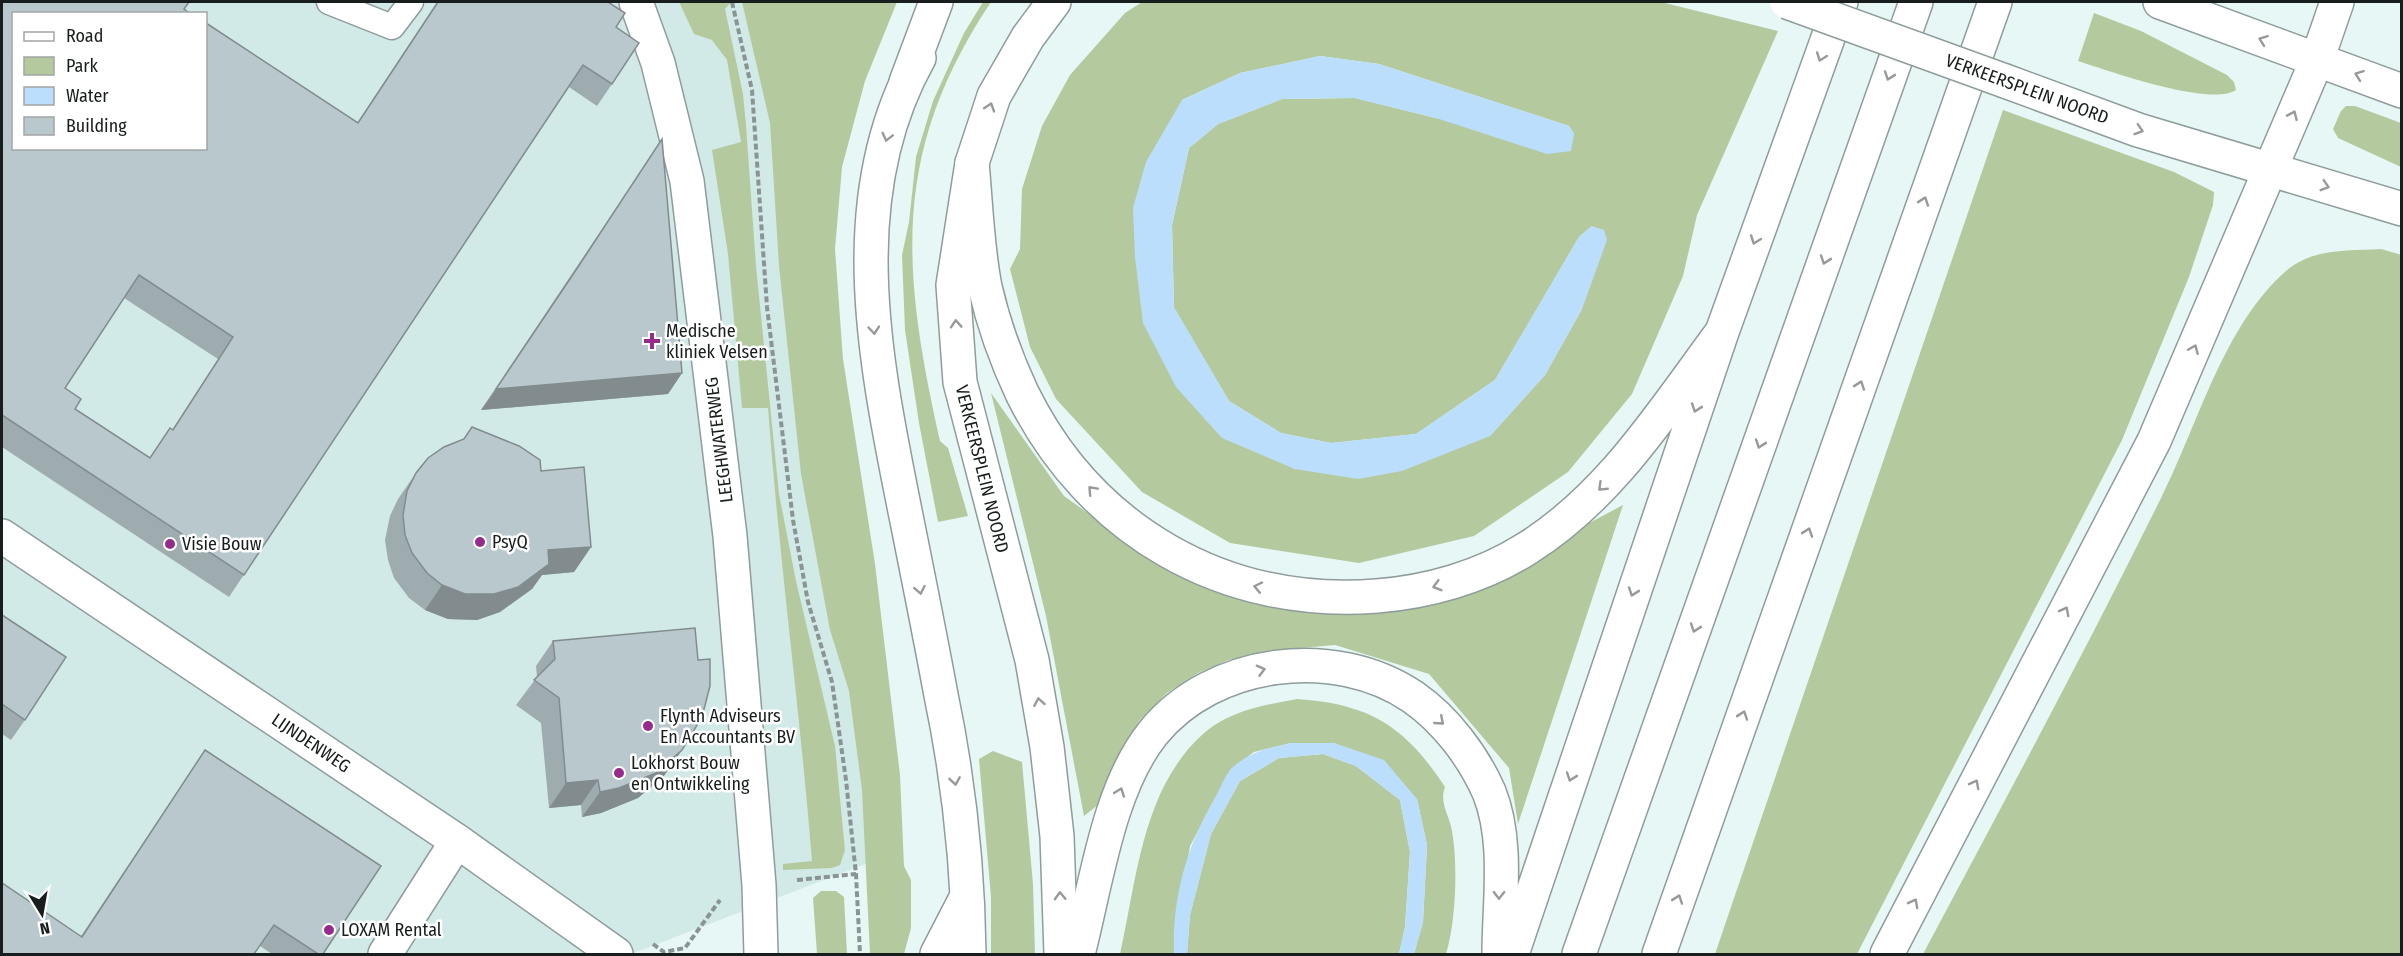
<svg xmlns="http://www.w3.org/2000/svg" width="2403" height="956" font-family="'Fira Sans Condensed',sans-serif">
	<style>
		.built { fill: #d1eae7; fill-rule: evenodd }
		.green { fill: #b4ca9e; fill-rule: evenodd }
		.water { fill: #bbdefd }
		.lines { fill: none; stroke-linecap: round; stroke-linejoin: round }
		.lane-casing { stroke: #8e9d9b; stroke-width: 27 }
		.street-casing { stroke: #8e9d9b; stroke-width: 36 }
		.secondary-casing { stroke: #8e9d9b; stroke-width: 36 }
		.primary-casing { stroke: #8e9d9b; stroke-width: 36 }
		.highway-casing { stroke: #8e9d9b; stroke-width: 36 }
		.path { stroke: #899493; stroke-width: 4; stroke-dasharray: 6 3; stroke-linecap: butt }
		.lane { stroke: #fff; stroke-width: 24 }
		.street { stroke: #fff; stroke-width: 33 }
		.secondary { stroke: #fff; stroke-width: 33 }
		.primary { stroke: #fff; stroke-width: 33 }
		.highway { stroke: #fff; stroke-width: 33 }
		.primary-bridge-casing { stroke: #8e9d9b; stroke-width: 36; stroke-linecap: butt }
		.primary-bridge { stroke: #fff; stroke-width: 33 }
		.wall { fill: #9facaf; fill-rule: evenodd }
		.shaded-wall { fill: #828c8f }
		.building { fill: #b9c8cc; stroke: #828c8f; stroke-width: 1.5; fill-rule: evenodd }
		.oneway { stroke: #979a99 }
		.poi-dot { fill: #962b8c; stroke: #fff; stroke-width: 2 }
		.labels { text-anchor: middle; dominant-baseline: central; stroke-width: 5; stroke-linejoin: round; paint-order: stroke }
		.street-label { font-size: 18px; fill: #181e1d; stroke: #fff }
		.poi-label { font-size: 18px; fill: #181e1d; stroke: #fff; text-anchor: start }
	</style>
	<rect width="100%" height="100%" fill="#e7f7f5"/>
	<!-- built -->
	<path class="built" d="M2,2H754L889,855L631,954H2ZM14,14H206V148H14Z"/>
	<!-- green -->
	<path class="green" d="M679,2H731L725,9L743,94L746,125L756,266L779,494L796,581L835,746L845,850L840,865L832,868L783,870V864L812,861C800,710 779,559 768,408H742L728,254L712,150L741,142L727,60L712,40L694,34Z
		M742,2H897L865,81L842,167L835,249L843,359L875,564L900,775L904,866L911,880V928L904,954H870L862,790L849,691L830,630L801,474L779,266L770,123Z
		M983,2H991C890,153 902,271 940,441L948,448L968,516L938,522L919,423L905,330L902,255L909,222L916,157L933,101L964,33Z
		M1142,2H1661L1778,31L1697,215L1683,276L1632,394L1568,472L1474,536L1359,563L1230,543L1142,492L1056,399L1030,347L1010,269L1020,249L1022,189L1042,126L1070,75L1125,13ZM1320,56L1379,64L1569,126L1574,134L1436,118L1355,98L1282,99L1218,124L1189,148L1172,225L1174,308L1229,401L1281,433L1331,443L1416,434L1495,380L1579,237L1592,226L1582,309L1545,375L1490,436L1294,469L1143,323L1182,100L1240,73Z
		M2094,13L2141,31L2227,75L2234,82L2236,90C2210,107 2109,71 2078,61Z
		M2346,106H2355L2401,123V167L2338,138L2333,129L2341,111Z
		M2003,110L2174,172L2214,192L2213,205L2189,277L2122,440L1857,954H1715Z
		M2381,249L2402,255L2401,954H1923C2004,802 2086,650 2162,496C2199,422 2224,325 2286,271C2312,248 2349,251 2381,249Z
		M991,393L1064,496L1148,556L1280,602L1529,555L1623,505L1518,824L1509,768L1429,674L1335,645L1267,651L1228,660L1198,673L1167,693L1139,721L1113,765L1099,804L1084,816L1046,616Z
		M1297,699C1370,704 1405,726 1445,787C1439,803 1449,814 1452,831C1458,865 1456,921 1446,954H1414L1423,922L1427,845L1417,799L1334,743H1291L1254,752L1231,769L1190,846L1174,954H1120C1137,879 1142,789 1203,734C1228,711 1265,705 1297,699Z
		M993,751L1022,762L1033,884L1035,954H991V897L979,759Z
		M1323,754L1356,766L1400,800L1410,852L1405,927L1399,954H1187L1190,915L1211,834L1240,781L1279,758Z
		M821,891H836L844,897L847,954H817L813,898Z"/>
	<!-- water -->
	<path class="water" d="M1320,56L1379,64L1569,126L1574,134L1571,151L1547,154L1436,118L1354,98L1282,99L1218,124L1189,148L1172,225L1174,307L1229,401L1281,433L1331,443L1416,434L1495,380L1579,237L1592,226L1604,230L1607,240L1582,309L1545,375L1490,436L1402,471L1358,479L1295,469L1222,438L1176,387L1143,323L1135,257L1133,208L1146,162L1182,100L1240,73Z
		M1291,743H1334L1384,760L1417,799L1427,845L1423,922L1414,954H1399L1405,927L1410,852L1400,800L1356,766L1323,754L1279,758L1240,781L1211,834L1190,915L1187,954H1174C1172,897 1187,845 1216,796C1221,787 1225,775 1232,768C1249,752 1269,748 1291,743Z"/>
	<g class="lines">
		<!-- lane casing -->
		<g class="lane-casing">
			<path id="lane" d="M329,2L392,27L411,2"/>
		</g>
		<!-- street casing -->
		<g class="street-casing">
			<path id="street" d="M636,2L658,63L687,181L730,536L759,885L761,954
				M385,954L457,841"/>
		</g>
		<!-- secondary casing -->
		<g class="secondary-casing">
			<path id="secondary" d="M2,536L457,841L616,954"/>
		</g>
		<!-- primary casing -->
		<g class="primary-casing">
			<path id="primary" d="M1054,2L1028,37L994,96L972,163L953,285L960,382L1032,660L1047,747L1057,836L1061,954
				M2160,2L2402,91
				M919,58C842,195 874,356 903,501C916,566 929,630 941,695C959,781 968,867 969,954
				M2005,81L2138,130L2402,209
				M937,954L967,896"/>
		</g>
		<!-- highway casing -->
		<g class="highway-casing">
			<path id="highway" d="M906,82L936,2
				M972,163C976,204 977,247 985,287C993,322 1007,361 1022,393C1090,531 1224,608 1377,596C1428,592 1482,577 1526,549C1610,497 1664,410 1722,332
				M1078,954C1096,885 1108,789 1153,733C1213,659 1335,644 1413,697C1446,720 1473,756 1489,792C1509,841 1499,903 1499,954
				M1512,954L1722,332L1841,2
				M1579,954L1916,2
				M1659,954L1995,2
				M1887,954L2154,441L2317,60L2337,2"/>
		</g>
		<!-- path -->
		<path class="path" d="M732,2L752,90L767,307L793,520L808,602L832,682L846,780L856,874L860,954
			M797,880L856,874
			M653,944L664,952L685,948L720,900"/>
		<!-- lane -->
		<use href="#lane" class="lane"/>
		<!-- street -->
		<use href="#street" class="street"/>
		<!-- secondary -->
		<use href="#secondary" class="secondary"/>
		<!-- primary -->
		<use href="#primary" class="primary"/>
		<!-- highway -->
		<use href="#highway" class="highway"/>
		<!-- primary-bridge casing -->
		<g class="primary-bridge-casing">
			<path id="primary-bridge" d="M1787,2L2005,81"/>
		</g>
		<!-- primary-bridge -->
		<use href="#primary-bridge" class="primary-bridge"/>
	</g>
	<!-- wall -->
	<path class="wall" d="M2,2L184,9L357,123L437,2H608L616,27L612,84L597,106L569,87L229,597L2,447ZM124,298L218,359L172,430L170,428L150,458L75,409L65,388Z
		M662,139L682,373L668,394L481,410Z
		M472,427L541,471L591,547L574,572L542,575L532,589L500,612L477,620L448,619L425,610L409,598L394,578L388,560L385,540L390,516L398,499L416,473L463,440Z
		M2,615L25,720L11,740L2,734Z
		M553,641L664,776L638,798L601,813L582,817L581,805L549,808L541,723L516,705L537,677L536,666Z
		M205,750L323,954H272L260,946L81,936Z"/>
	<!-- shaded-wall -->
	<path class="shaded-wall" d="M682,373L668,394L481,410L496,389Z
		M591,547L574,572L542,575L532,589L500,612L477,620L448,619L425,610L442,585L548,550Z
		M682,750L664,776L638,798L601,813L582,817L600,792Z
		M598,780L581,805L549,808L566,783Z"/>
	<!-- building -->
	<path class="building" d="M2,2H189L184,9L191,14H14V148H206V23L358,123L438,2H608L625,13L616,27L639,43L612,84L583,65L244,575L2,415ZM139,275L233,337L173,430L170,428L150,458L75,409L81,399L65,388Z
		M662,139L682,373L496,389L578,267Z
		M472,427L519,446L540,460L541,471L584,467L591,547L548,550L549,564L518,587L494,594H465L442,585L427,573L412,553L405,535L403,515L407,491L416,473L428,458L444,447L464,439Z
		M2,615L66,657L25,720L2,704Z
		M695,628L698,660L710,659V686L702,717L682,750L656,773L619,788L600,792L598,780L566,783L559,698L534,680L555,659L553,641Z
		M205,750L381,866L323,954H318L274,925L254,954H2V883L82,937Z"/>
	<!-- one-way arrows -->
	<defs><path id="oneway-chevron" d="M-2-3.5L2.5 0L-2 3.5" fill="none" stroke-width="1.6" stroke-linecap="round" stroke-linejoin="round" transform="scale(1.5)"/></defs>
	<g class="oneway">
		<use href="#oneway-chevron" transform="translate(2263 40) rotate(-160)"/>
		<use href="#oneway-chevron" transform="translate(1821 57) rotate(110)"/>
		<use href="#oneway-chevron" transform="translate(2359 75) rotate(-160)"/>
		<use href="#oneway-chevron" transform="translate(1889 76) rotate(109)"/>
		<use href="#oneway-chevron" transform="translate(990 107) rotate(-72)"/>
		<use href="#oneway-chevron" transform="translate(2293 115) rotate(-66)"/>
		<use href="#oneway-chevron" transform="translate(2139 130) rotate(18)"/>
		<use href="#oneway-chevron" transform="translate(887 137) rotate(104)"/>
		<use href="#oneway-chevron" transform="translate(2325 186) rotate(17)"/>
		<use href="#oneway-chevron" transform="translate(1924 201) rotate(-71)"/>
		<use href="#oneway-chevron" transform="translate(1755 240) rotate(110)"/>
		<use href="#oneway-chevron" transform="translate(1825 260) rotate(109)"/>
		<use href="#oneway-chevron" transform="translate(956 324) rotate(-94)"/>
		<use href="#oneway-chevron" transform="translate(874 330) rotate(85)"/>
		<use href="#oneway-chevron" transform="translate(2194 349) rotate(-67)"/>
		<use href="#oneway-chevron" transform="translate(1860 385) rotate(-71)"/>
		<use href="#oneway-chevron" transform="translate(1696 408) rotate(109)"/>
		<use href="#oneway-chevron" transform="translate(1760 444) rotate(109)"/>
		<use href="#oneway-chevron" transform="translate(1602 487) rotate(136)"/>
		<use href="#oneway-chevron" transform="translate(1092 490) rotate(-133)"/>
		<use href="#oneway-chevron" transform="translate(1808 532) rotate(-71)"/>
		<use href="#oneway-chevron" transform="translate(1437 586) rotate(164)"/>
		<use href="#oneway-chevron" transform="translate(1258 587) rotate(-168)"/>
		<use href="#oneway-chevron" transform="translate(920 590) rotate(79)"/>
		<use href="#oneway-chevron" transform="translate(1633 592) rotate(109)"/>
		<use href="#oneway-chevron" transform="translate(2065 611) rotate(-62)"/>
		<use href="#oneway-chevron" transform="translate(1695 628) rotate(109)"/>
		<use href="#oneway-chevron" transform="translate(1261 670) rotate(-15)"/>
		<use href="#oneway-chevron" transform="translate(1039 702) rotate(-100)"/>
		<use href="#oneway-chevron" transform="translate(1743 715) rotate(-71)"/>
		<use href="#oneway-chevron" transform="translate(1440 721) rotate(41)"/>
		<use href="#oneway-chevron" transform="translate(1571 777) rotate(109)"/>
		<use href="#oneway-chevron" transform="translate(955 781) rotate(81)"/>
		<use href="#oneway-chevron" transform="translate(1975 784) rotate(-62)"/>
		<use href="#oneway-chevron" transform="translate(1120 792) rotate(-70)"/>
		<use href="#oneway-chevron" transform="translate(1499 895) rotate(91)"/>
		<use href="#oneway-chevron" transform="translate(1060 896) rotate(-92)"/>
		<use href="#oneway-chevron" transform="translate(1678 899) rotate(-71)"/>
		<use href="#oneway-chevron" transform="translate(1914 903) rotate(-62)"/>
	</g>
	<!-- markers -->
	<g class="poi-dot">
		<path d="M649 332h6v6h6v6h-6v6h-6v-6h-6v-6h6z"/>
		<circle cx="480" cy="542" r="6"/>
		<circle cx="170" cy="544" r="6"/>
		<circle cx="648" cy="726" r="6"/>
		<circle cx="619" cy="773" r="6"/>
		<circle cx="329" cy="930" r="6"/>
	</g>
	<g class="labels">
		<!-- street labels -->
		<g class="street-label">
			<text transform="translate(2027 89) rotate(20)">VERKEERSPLEIN NOORD</text>
			<text transform="translate(719 440) rotate(-97)">LEEGHWATERWEG</text>
			<text transform="translate(982 469) rotate(76)">VERKEERSPLEIN NOORD</text>
			<text transform="translate(311 743) rotate(34)">LIJNDENWEG</text>
		</g>
		<!-- poi labels -->
		<g class="poi-label">
			<text x="666" y="331">Medische<tspan x="666" dy="21">kliniek Velsen</tspan></text>
			<text x="492" y="542">PsyQ</text>
			<text x="182" y="544">Visie Bouw</text>
			<text x="660" y="716">Flynth Adviseurs<tspan x="660" dy="21">En Accountants BV</tspan></text>
			<text x="631" y="763">Lokhorst Bouw<tspan x="631" dy="21">en Ontwikkeling</tspan></text>
			<text x="341" y="930">LOXAM Rental</text>
		</g>
	</g>
	<!-- border -->
	<rect width="2403" height="956" fill="none" stroke="#181e1d" stroke-width="6"/>
	<!-- legend -->
	<rect x="12" y="12" width="195" height="138" fill="#ffffff" stroke="#a3a5a5" stroke-width="1.5"/>
	<rect x="24" y="32" width="30" height="9" fill="#ffffff" stroke="#a3a5a5" stroke-width="1.5"/>
	<text x="66" y="42" font-size="18" fill="#181e1d">Road</text>
	<rect x="24" y="57" width="30" height="18" fill="#b4ca9e" stroke="#a3a5a5" stroke-width="1.5"/>
	<text x="66" y="72" font-size="18" fill="#181e1d">Park</text>
	<rect x="24" y="87" width="30" height="18" fill="#bbdefd" stroke="#a3a5a5" stroke-width="1.5"/>
	<text x="66" y="102" font-size="18" fill="#181e1d">Water</text>
	<rect x="24" y="117" width="30" height="18" fill="#b9c8cc" stroke="#a3a5a5" stroke-width="1.5"/>
	<text x="66" y="132" font-size="18" fill="#181e1d">Building</text>
	<!-- north arrow -->
	<g transform="translate(42 914) rotate(169)" stroke="#ffffff" stroke-width="4.5" paint-order="stroke">
	<path d="M0-4.5L10 22L0 15L-10 22Z" fill="#181e1d"/>
	<text y="-9" font-size="16" font-weight="bold" text-anchor="middle" fill="#181e1d">N</text>
	</g>
</svg>
